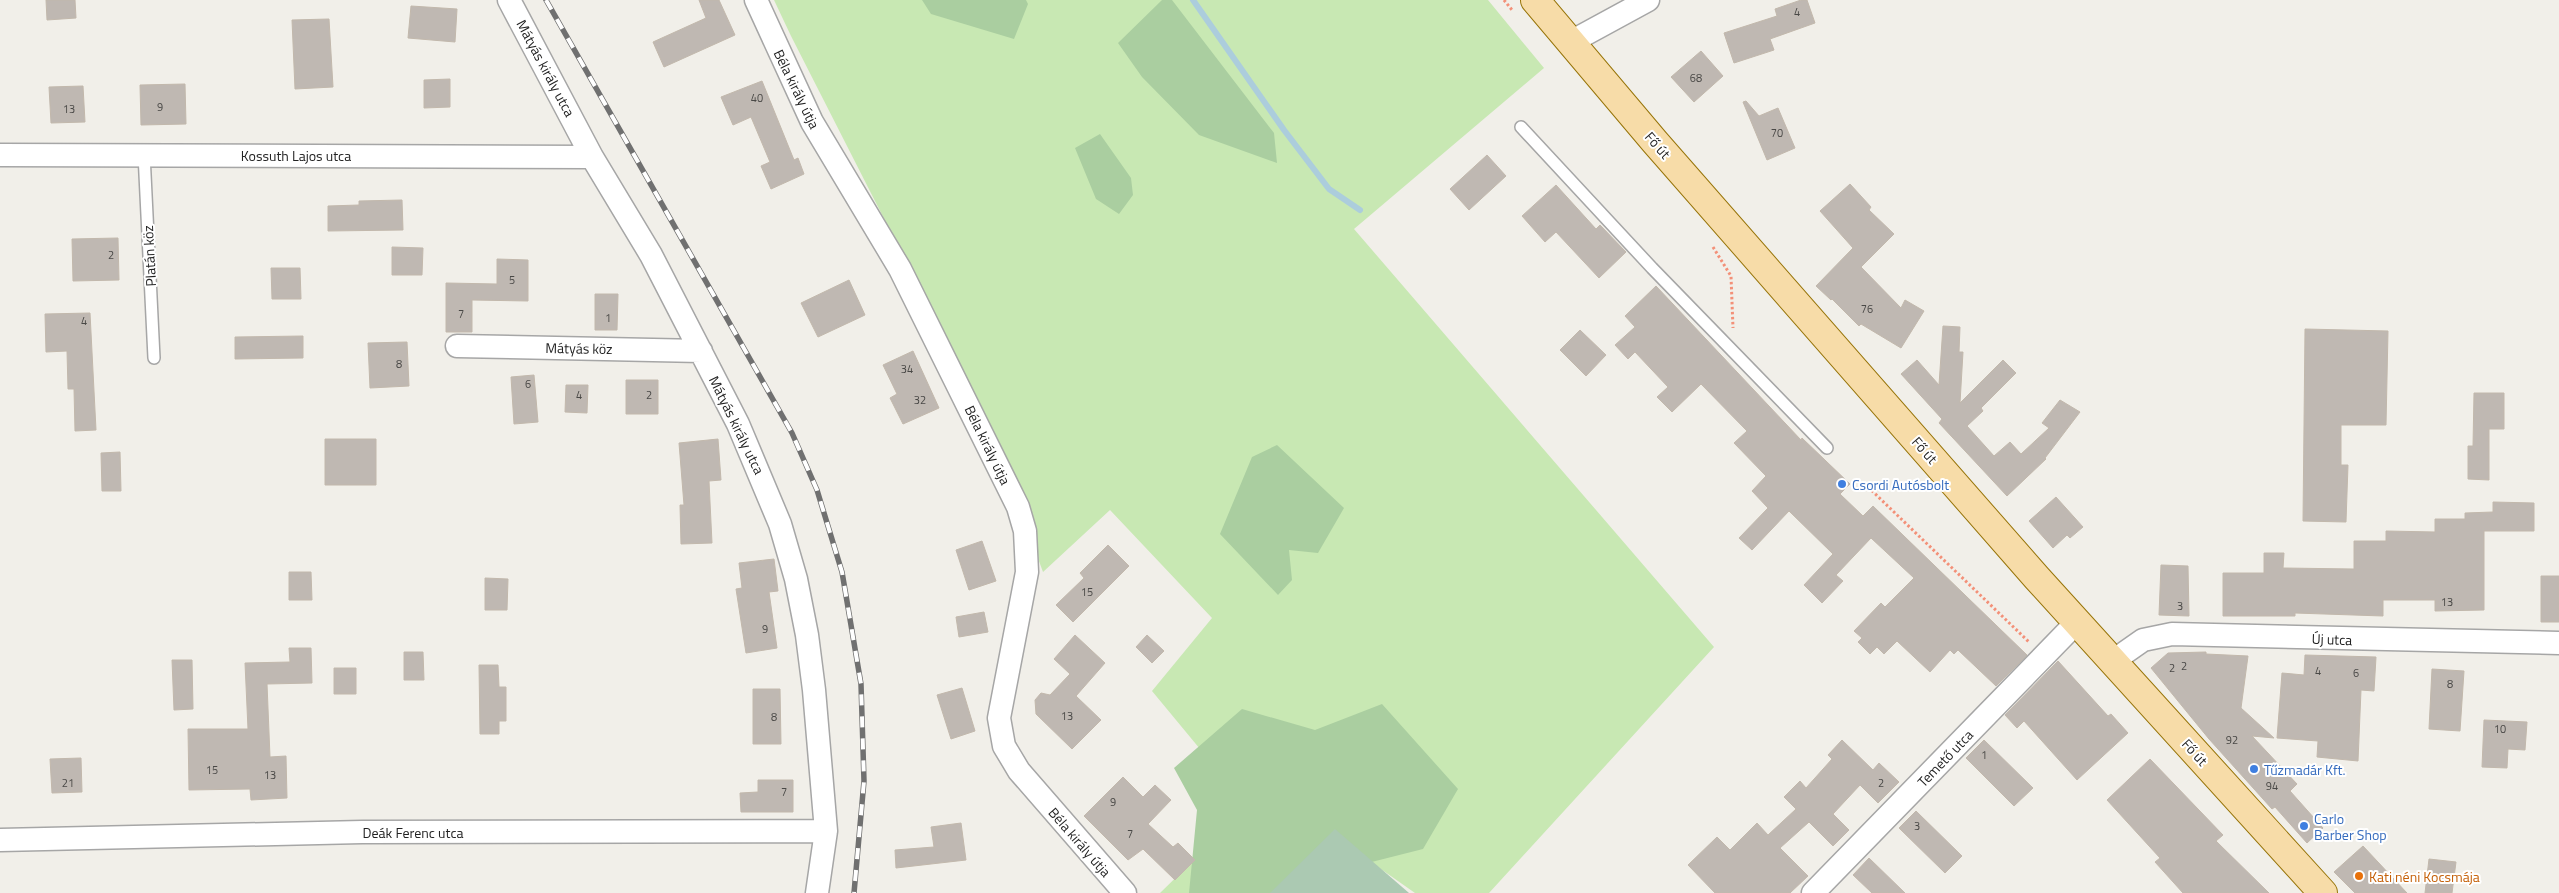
<svg xmlns="http://www.w3.org/2000/svg" width="2559" height="893" font-family="'Titillium Web',sans-serif">
	<style>
		.grass { fill: #c8e8b3 }
		.forest { fill: #aacea0 }
		.cemetery { fill: #abc9b2 }
		.lines { fill: none; stroke-linecap: round; stroke-linejoin: round }
		.stream { stroke: #accddc; stroke-width: 6 }
		.building { fill: #bfb8b2; stroke: #c2b8ac }
		.service-casing { stroke: #a6a6a6; stroke-width: 14 }
		.minor-casing { stroke: #a6a6a6; stroke-width: 25 }
		.primary-casing { stroke: #977408; stroke-width: 30 }
		.path { stroke: #f39078; stroke-width: 3; stroke-dasharray: 2.5 2.5; stroke-linecap: butt }
		.service { stroke: #fff; stroke-width: 11 }
		.minor { stroke: #fff; stroke-width: 22 }
		.primary { stroke: #f7dca8; stroke-width: 28 }
		.rail-casing { stroke: #707070; stroke-width: 5.5 }
		.rail { stroke: #fff; stroke-width: 4; stroke-dasharray: 11; stroke-linecap: butt }
		.shop-dot { fill: #3f7fe0; stroke: #fff; stroke-width: 2 }
		.food-dot { fill: #e8710a; stroke: #fff; stroke-width: 2 }
		.labels { text-anchor: middle; dominant-baseline: central; stroke-width: 4; stroke-linejoin: round; paint-order: stroke }
		.number-label { font-size: 11px; fill: #494846 }
		.street-label { font-size: 14px; fill: #222; stroke: #fff }
		.shop-label { font-size: 14px; fill: #366cbe; stroke: #fff; text-anchor: start }
		.food-label { font-size: 14px; fill: #c56008; stroke: #fff; text-anchor: start }
	</style>
	<rect width="100%" height="100%" fill="#f1efe9"/>
	<!-- grass -->
	<path class="grass" d="M774,0H1488L1544,68L1354,229L1714,647L1489,893H1415L1331,834L1265,893H1160L1248,807L1152,691L1212,618L1110,510L1043,572L988,423L791,36Z"/>
	<!-- forest -->
	<path class="forest" d="M922,0H1026L1028,4L1014,39L931,14Z
		M1162,0H1172L1274,133L1277,163L1199,135L1142,77L1118,43Z
		M1100,134L1131,178L1133,195L1119,214L1096,199L1075,148Z
		M1277,445L1344,508L1318,553L1289,550L1292,580L1278,595L1220,534L1252,457Z
		M1382,704L1458,789L1423,849L1332,872L1307,893H1189L1197,810L1174,768L1242,709L1315,730Z"/>
	<!-- cemetery -->
	<path class="cemetery" d="M1335,829L1409,893H1270Z"/>
	<g class="lines">
		<!-- stream -->
		<path class="stream" d="M1193,0L1284,130L1329,189L1360,210"/>
	</g>
	<!-- building -->
	<path class="building" d="M46,0H75L76,18L47,20Z
		M699,0H719L735,35L664,67L653,42L706,18Z
		M1801,0H1807L1815,23L1770,39L1774,50L1734,63L1724,33L1777,16L1775,9Z
		M411,6L457,9L455,42L408,38Z
		M329,19L333,87L295,89L292,20Z
		M1701,51L1723,76L1694,102L1671,77Z
		M450,79V107L424,108V80Z
		M762,81L794,160L798,158L804,174L771,189L761,166L770,162L751,117L733,125L721,97Z
		M185,84L186,124L141,125L140,85Z
		M83,86L85,122L51,123L49,87Z
		M1746,101L1759,116L1778,108L1795,148L1767,160L1743,102Z
		M1487,155L1506,176L1469,210L1450,189Z
		M1850,184L1871,207L1869,210L1894,234L1861,267L1901,308L1905,300L1924,311L1901,348L1861,324L1859,326L1832,299L1831,300L1816,286L1853,248L1820,211Z
		M1556,185L1596,229L1600,225L1626,252L1599,278L1556,232L1545,242L1522,216Z
		M402,200L403,230L328,231V206L359,205V201Z
		M118,238L119,280L73,281L72,239Z
		M392,247L423,248L422,275H392Z
		M497,259L528,260V301L472,300V332H446V283L497,284Z
		M271,268H300L301,299H272Z
		M849,280L865,315L818,337L801,303Z
		M1656,286L1801,440L1802,438L1850,484L1840,494L1863,516L1873,506L2027,655L1996,686L1958,650L1954,654L1950,650L1930,672L1897,641L1884,654L1877,647L1870,654L1858,642L1862,638L1854,631L1881,603L1885,607L1914,578L1871,538L1836,575L1843,581L1822,603L1804,585L1833,554L1789,511L1752,550L1739,538L1768,508L1752,491L1766,476L1734,443L1747,431L1701,384L1672,412L1657,397L1668,387L1635,352L1628,359L1615,345L1635,327L1625,316Z
		M595,294H618L617,330H595Z
		M90,313L96,430L75,431L74,389H68L67,351L46,352L45,314Z
		M1943,326L1960,327L1959,352H1963L1960,403L2003,360L2016,373L1981,408L1983,411L1967,426L1994,456L2010,442L2021,454L2049,428L2042,423L2060,400L2080,412L2045,458L2046,459L2007,496L1939,423L1942,419L1901,374L1917,360L1939,385Z
		M2305,329L2388,331L2386,425H2341V465H2348L2346,522L2303,521Z
		M1580,330L1606,355L1586,376L1560,350Z
		M303,336V358L235,359V337Z
		M407,342L409,386L370,388L368,343Z
		M913,351L939,408L903,424L890,398L897,394L883,365Z
		M534,375L538,422L514,424L511,377Z
		M626,380H658V414H626Z
		M566,385H588L587,413L565,412Z
		M2474,393H2504V429H2489V480L2468,479V446H2473Z
		M325,439H376V485H325Z
		M718,439L721,480L709,481L712,543L681,544L680,505H684L679,443Z
		M120,452L121,491H102L101,453Z
		M2056,497L2083,527L2070,538L2067,535L2053,548L2029,521Z
		M2493,502L2534,503V531H2484V610L2435,611V600H2383V616L2295,613V616H2223V573H2264V553H2284L2283,568L2354,569V541H2386V531L2435,532V519H2465V513L2493,512Z
		M982,541L996,581L969,590L956,550Z
		M1108,545L1129,566L1073,622L1056,605L1084,578L1080,573Z
		M774,559L778,591L769,592L777,648L746,653L736,589L742,588L739,563Z
		M2161,565L2188,566L2189,616L2159,615Z
		M289,572H311L312,600H289Z
		M2541,576H2559V622H2541Z
		M485,578L508,579L507,610H485Z
		M984,612L988,632L959,637L956,617Z
		M1075,635L1105,663L1076,696L1101,720L1072,749L1036,714L1035,700L1041,693L1050,695L1070,674L1054,659Z
		M1147,635L1164,651L1152,663L1136,647Z
		M289,648H311L312,683L267,684L270,757L286,756L287,798L251,800L250,789L189,790L188,729H248L245,663L290,662Z
		M404,652H423L424,680H404Z
		M2206,652V654L2248,656L2241,708L2274,738L2252,736L2297,784L2290,791L2323,828L2307,843L2275,807L2272,809L2209,739L2151,668L2168,653Z
		M2305,655L2376,657L2374,691L2361,690L2358,761L2317,757L2318,741L2277,738L2282,673L2304,675Z
		M172,660H192L193,709L174,710Z
		M2058,661L2108,716L2111,714L2128,733L2077,780L2024,721L2017,728L2005,715Z
		M479,665H498L499,687H506V721H499V734H480Z
		M334,668H356V694H334Z
		M2432,669L2464,671L2460,731L2429,729Z
		M962,688L975,731L951,739L937,695Z
		M753,689H780L781,744H753Z
		M2484,720L2527,722L2525,750L2508,749L2507,768L2482,767Z
		M1842,740L1873,770L1879,763L1899,782L1878,803L1860,785L1833,814L1849,830L1833,846L1809,822L1780,848L1808,876L1790,893H1715L1688,865L1717,837L1730,850L1757,823L1768,835L1796,809L1784,797L1800,781L1806,788L1832,759L1828,755Z
		M1984,740L2033,788L2014,806L1966,758Z
		M81,758L82,792L52,793L50,759Z
		M2150,759L2223,835L2216,841L2269,893H2183L2155,862L2160,858L2107,800Z
		M1123,777L1143,797L1155,785L1171,800L1148,824L1173,847L1178,843L1195,860L1175,880L1143,849L1128,860L1084,816Z
		M758,780H793V812H741L740,793L758,792Z
		M1916,811L1962,856L1945,873L1899,828Z
		M961,823L966,860L896,868L895,850L934,847L931,827Z
		M2363,846L2407,893H2355L2334,872Z
		M1869,858L1905,893H1872L1853,875Z
		M2429,859L2456,862L2452,893H2425Z"/>
	<g class="lines">
		<!-- service casing -->
		<g class="service-casing">
			<path id="service" d="M1521,127L1652,268L1827,448
				M144,154L154,358"/>
		</g>
		<!-- minor casing -->
		<g class="minor-casing">
			<path id="minor" d="M509,0L592,157L651,255L738,424L780,524L796,579L807,635L814,690L826,831L817,893
				M756,0L812,122L900,269L1018,507L1025,531L1027,572L999,718L1004,746L1019,771L1125,893
				M1569,43L1648,0
				M0,155L592,157
				M457,346L701,351
				M2113,661L2143,640L2172,634L2559,643
				M0,840L362,832L826,831
				M1813,893L2077,622"/>
		</g>
		<!-- primary casing -->
		<g class="primary-casing">
			<path id="primary" d="M1535,0L1655,142L2037,578L2323,893"/>
		</g>
		<!-- path -->
		<path class="path" d="M1504,0L1512,10
			M1713,247L1731,276L1733,328
			M1868,487L2029,642"/>
		<!-- service -->
		<use href="#service" class="service"/>
		<!-- minor -->
		<use href="#minor" class="minor"/>
		<!-- primary -->
		<use href="#primary" class="primary"/>
		<!-- rail casing -->
		<g class="rail-casing">
			<path id="rail" d="M546,0L792,433L817,490L842,572L861,684L864,781L854,893"/>
		</g>
		<!-- rail -->
		<use href="#rail" class="rail"/>
	</g>
	<!-- markers -->
	<g class="shop-dot">
		<circle cx="1842" cy="484" r="5"/>
		<circle cx="2254" cy="769" r="5"/>
		<circle cx="2304" cy="826" r="5"/>
	</g>
	<circle class="food-dot" cx="2359" cy="876" r="5"/>
	<g class="labels">
		<!-- number labels -->
		<g class="number-label">
			<text x="1797" y="12">4</text>
			<text x="1696" y="78">68</text>
			<text x="757" y="98">40</text>
			<text x="160" y="107">9</text>
			<text x="69" y="109">13</text>
			<text x="1777" y="133">70</text>
			<text x="111" y="255">2</text>
			<text x="512" y="280">5</text>
			<text x="1867" y="309">76</text>
			<text x="461" y="314">7</text>
			<text x="608" y="318">1</text>
			<text x="84" y="321">4</text>
			<text x="399" y="364">8</text>
			<text x="907" y="369">34</text>
			<text x="528" y="384">6</text>
			<text x="579" y="395">4</text>
			<text x="649" y="395">2</text>
			<text x="920" y="400">32</text>
			<text x="1087" y="592">15</text>
			<text x="2447" y="602">13</text>
			<text x="2180" y="606">3</text>
			<text x="765" y="629">9</text>
			<text x="2184" y="666">2</text>
			<text x="2172" y="668">2</text>
			<text x="2318" y="671">4</text>
			<text x="2356" y="673">6</text>
			<text x="2450" y="684">8</text>
			<text x="1067" y="716">13</text>
			<text x="774" y="717">8</text>
			<text x="2500" y="729">10</text>
			<text x="2232" y="740">92</text>
			<text x="1984" y="755">1</text>
			<text x="212" y="770">15</text>
			<text x="270" y="775">13</text>
			<text x="68" y="783">21</text>
			<text x="1881" y="783">2</text>
			<text x="2272" y="786">94</text>
			<text x="784" y="792">7</text>
			<text x="1113" y="802">9</text>
			<text x="1917" y="826">3</text>
			<text x="1130" y="834">7</text>
		</g>
		<!-- street labels -->
		<g class="street-label">
			<text transform="translate(546 68) rotate(62)">Mátyás király utca</text>
			<text transform="translate(797 89) rotate(64)">Béla király útja</text>
			<text transform="translate(1658 145) rotate(49)">Fő út</text>
			<text x="296" y="155">Kossuth Lajos utca</text>
			<text transform="translate(149 256) rotate(-93)">Platán köz</text>
			<text transform="translate(579 348) rotate(1)">Mátyás köz</text>
			<text transform="translate(737 425) rotate(64)">Mátyás király utca</text>
			<text transform="translate(988 445) rotate(64)">Béla király útja</text>
			<text transform="translate(1925 450) rotate(49)">Fő út</text>
			<text transform="translate(2332 639) rotate(2)">Új utca</text>
			<text transform="translate(2195 752) rotate(48)">Fő út</text>
			<text transform="translate(1945 758) rotate(-46)">Temető utca</text>
			<text x="413" y="832">Deák Ferenc utca</text>
			<text transform="translate(1080 842) rotate(49)">Béla király útja</text>
		</g>
		<!-- shop labels -->
		<g class="shop-label">
			<text x="1852" y="484">Csordi Autósbolt</text>
			<text x="2264" y="769">Tűzmadár Kft.</text>
			<text x="2314" y="818">Carlo<tspan x="2314" dy="16">Barber Shop</tspan></text>
		</g>
		<!-- food labels -->
		<g class="food-label">
			<text x="2369" y="876">Kati néni Kocsmája</text>
		</g>
	</g>
</svg>
